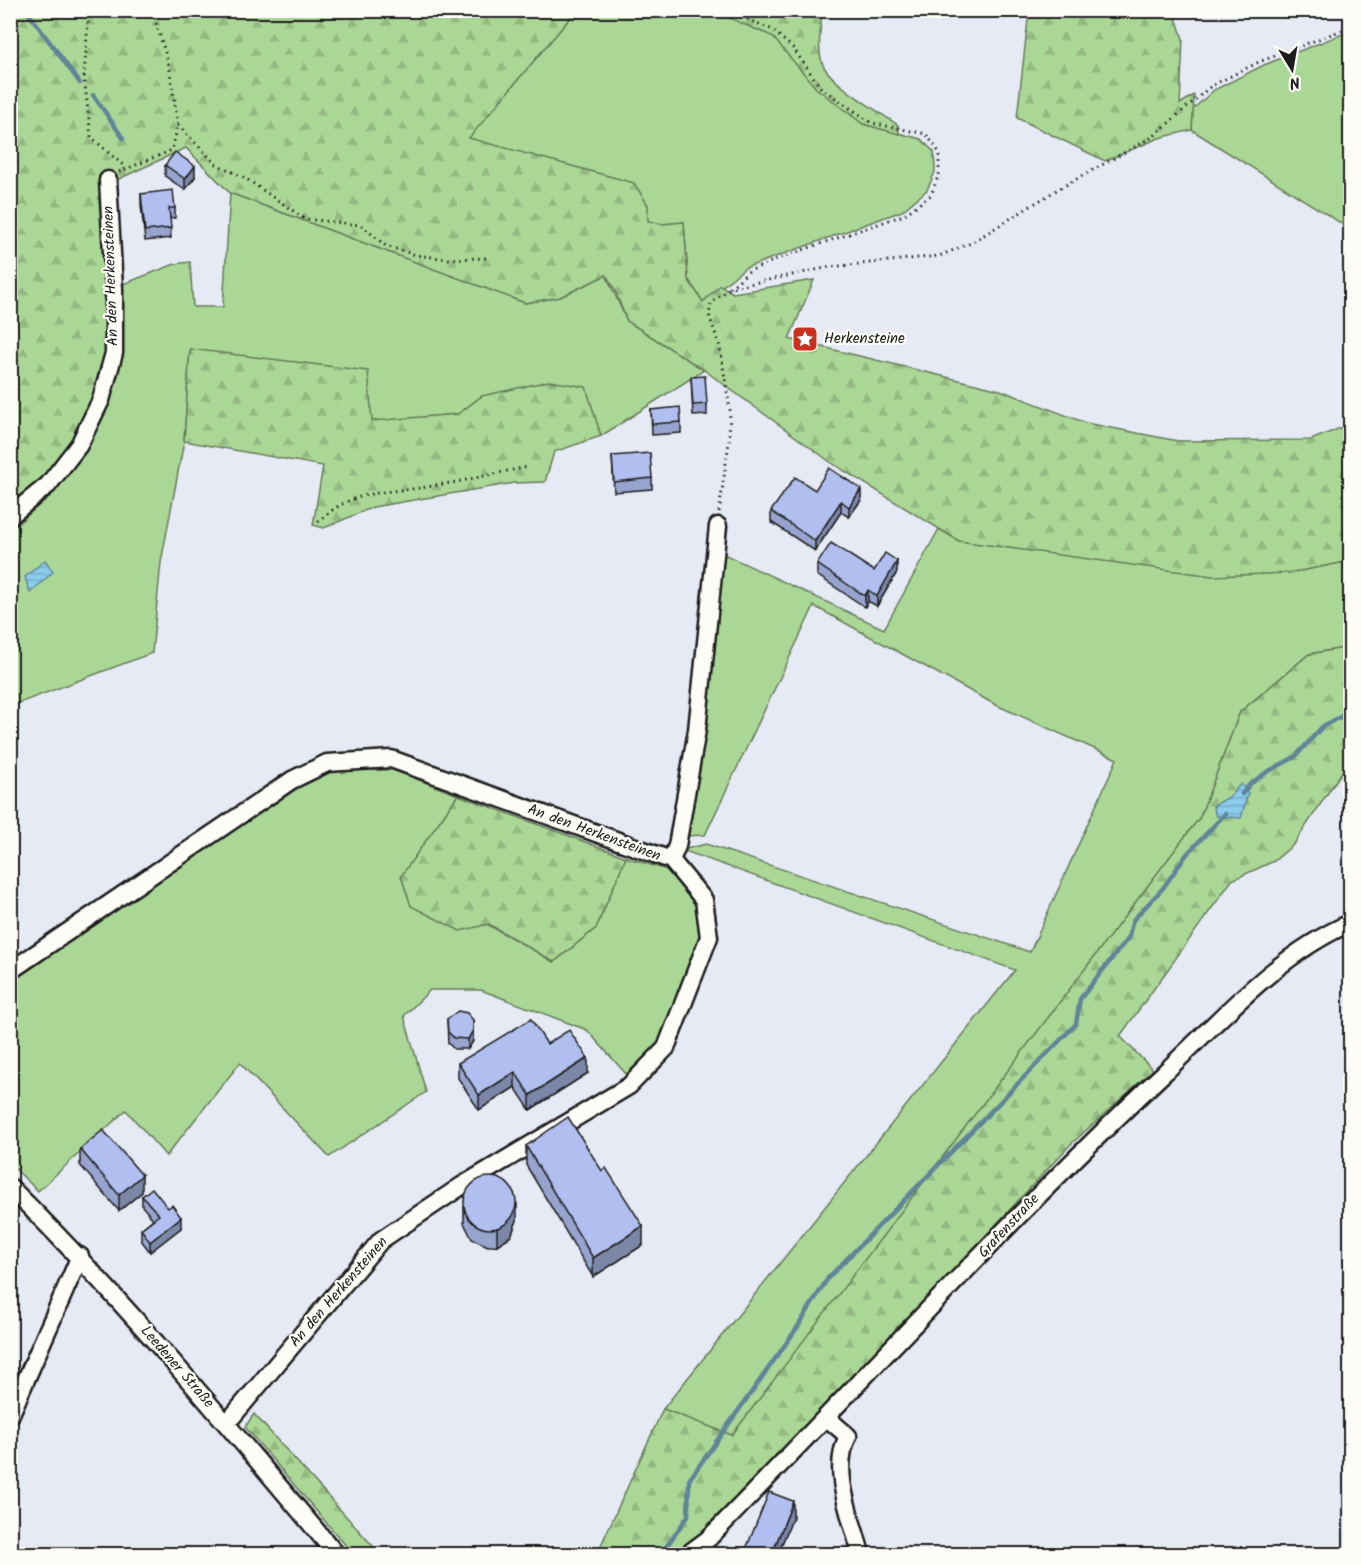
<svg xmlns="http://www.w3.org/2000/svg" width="1361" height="1565" font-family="Kalam,sans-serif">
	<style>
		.green { fill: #abd796; stroke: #647a59; stroke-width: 1.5 }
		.forest { fill: url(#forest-firs); stroke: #647a59; stroke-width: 1.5 }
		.water { fill: url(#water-rules); stroke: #5f8599; stroke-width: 1.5 }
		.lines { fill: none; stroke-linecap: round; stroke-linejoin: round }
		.stream { stroke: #5f8599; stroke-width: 4.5 }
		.minor-casing { stroke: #1c1c1c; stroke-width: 21 }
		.path { stroke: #1c1c1c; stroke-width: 3; stroke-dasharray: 1.5 4.5; stroke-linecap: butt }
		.minor { stroke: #fdfcf7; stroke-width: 16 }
		.wall { fill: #97a4ce; stroke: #1c1c1c; stroke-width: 1.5 }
		.shaded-wall { fill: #7b86a7; stroke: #1c1c1c; stroke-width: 1.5 }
		.building { fill: #b0bfef; stroke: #1c1c1c; stroke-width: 1.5 }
		.labels { text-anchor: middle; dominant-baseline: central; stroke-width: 4.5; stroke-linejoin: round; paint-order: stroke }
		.street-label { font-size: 15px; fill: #1c1c1c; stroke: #fdfcf7 }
		.poi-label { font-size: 15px; fill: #1c1c1c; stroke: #fdfcf7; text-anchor: start }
	</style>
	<defs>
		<pattern id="forest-firs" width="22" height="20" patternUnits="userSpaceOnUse" patternTransform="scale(1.5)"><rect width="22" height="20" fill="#abd796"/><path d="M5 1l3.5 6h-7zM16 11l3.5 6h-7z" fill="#93b881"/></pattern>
		<pattern id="water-rules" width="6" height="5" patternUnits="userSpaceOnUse" patternTransform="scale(1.5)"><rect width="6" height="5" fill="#8bcbec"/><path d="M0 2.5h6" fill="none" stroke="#77aeca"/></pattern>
	</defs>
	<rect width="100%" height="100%" fill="#e6eaf5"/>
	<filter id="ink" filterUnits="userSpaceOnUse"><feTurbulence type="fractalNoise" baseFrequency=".0167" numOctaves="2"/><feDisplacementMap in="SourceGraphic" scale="12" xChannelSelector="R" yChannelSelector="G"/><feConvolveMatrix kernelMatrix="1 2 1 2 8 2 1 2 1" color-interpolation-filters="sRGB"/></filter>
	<g filter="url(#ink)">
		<!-- green -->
		<path class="green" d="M576,11H713L772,36L863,124L921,139L934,152L935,172L927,190L902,211L745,268L703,302L688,279L684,222L662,224L648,221L468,138Z
			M1350,31V229L1192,130L1193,109L1214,90L1264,65Z
			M230,193L525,303L560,297L606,275L627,321L704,370L601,436L585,387L482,396L458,414L372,422L190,349L184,441L161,562L152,653L11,706V530L56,490L85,450L118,286L175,264L190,262L193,307H223Z
			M939,529L959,541L1290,573L1350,561V647L1309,654L1240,712L1200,817L732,1436L663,1409L1015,970L682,850L706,844L1030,952L1117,759L996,705L814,606L705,835L683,836L703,730L724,554L884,629Z
			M334,770H393L458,795L402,876L554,962L596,928L626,857L676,873L697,901L702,936L658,1047L626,1074L587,1030L481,990H430L404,1016L426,1092L329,1157L240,1063L166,1156L126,1110L38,1191L11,1165L10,979L292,791Z"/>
		<!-- forest -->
		<path class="forest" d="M11,11H576L469,138L634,183L648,205V221L662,224L684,222L688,279L703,302L720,285L733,293L814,280L789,339L1000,390L1086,423L1178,441L1311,440L1350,424V561L1290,573L1212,576L959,541L833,464L704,370L627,321L614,288L606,275L560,297L525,303L230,193L186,148L112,182L110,351L97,398L77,442L47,480L11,507Z
			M713,11H822C821,26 816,52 824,67C836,87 878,111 898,125L899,134L863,124L816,88L772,36Z
			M1029,11H1174L1183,39L1180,104L1194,95L1192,130L1159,138L1105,161L1017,118Z
			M190,349L368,371L372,421L458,414L482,396L549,381L586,387L601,436L554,452L545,482L514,483L373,507L324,528L313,525L323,466L184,441Z
			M1350,647V762L1345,767L1294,844L1274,861L1232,880L1120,1036L1153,1070L1070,1145L823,1410L704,1532L677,1554H597L663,1409L732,1435L1200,817L1240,712L1309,654Z
			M458,795L626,857L596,928L554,962L489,924L460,931L411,906L401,876Z
			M254,1414L380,1554H353L245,1427Z"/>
		<!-- water -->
		<path class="water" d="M45,560L53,572L30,593L25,577Z
			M1241,784L1248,793L1241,818L1216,816L1213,806L1229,797Z"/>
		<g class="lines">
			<!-- stream -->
			<path class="stream" d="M26,10L80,83
				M93,95L123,138
				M10,583L15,581
				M1242,794L1250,784L1267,772L1295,757L1323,726L1350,712
				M661,1554L688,1516L689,1480L797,1328L828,1278L1076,1024L1080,999L1128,938L1133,920L1163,888L1187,854L1225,814"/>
			<!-- minor casing -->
			<g class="minor-casing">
				<path id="minor" d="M10,516L48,485L79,445L101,400L114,353V289L108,180
					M671,860L677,846L697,730L718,526
					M10,971L292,780L327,763L391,759L671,860L704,900L709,937L666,1048L629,1086L463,1185L381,1240L227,1423
					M10,1187C126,1302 231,1429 336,1554
					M10,1416L80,1256
					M827,1418L848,1436C830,1472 852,1518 861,1554
					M688,1554L707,1540C860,1385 1005,1222 1164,1073C1221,1019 1277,955 1350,923"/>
			</g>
			<!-- path -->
			<path class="path" d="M89,10L84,76L91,137L125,167
				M725,10L771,29L793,48L821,88L872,123L926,134L939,152V174L931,195L904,215L785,256L749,271L730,288
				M178,125L216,164L245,178L305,219L361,225L386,246L416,255L449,259L488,258
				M119,172L172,150L178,125L169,65L152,10
				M719,512L729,442L730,410L720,347L709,315L711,303L730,288L830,267L939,256L971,243L1055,191L1154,136L1211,86L1259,62L1350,27
				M318,522C354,487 388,494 433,486C465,481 496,473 528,467"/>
			<!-- minor -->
			<use href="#minor" class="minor"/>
		</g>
		<!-- wall -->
		<path class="wall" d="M165,165L195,177L185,190L165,176Z
			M141,194L175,208V218H170L171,238L145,241L141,205Z
			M691,377L707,404V415L693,416Z
			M651,410L681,422V433L652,435Z
			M612,456L652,478V489L614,492Z
			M815,490L861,500L849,517L841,512L815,551L771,522V511Z
			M817,564L874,571L897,572L877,606L868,601L865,607L817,575Z
			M447,1019L473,1020V1041L468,1049H454L448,1043Z
			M547,1044L588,1073L530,1110L515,1087L479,1110L458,1078V1063Z
			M526,1146L643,1245L593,1277L526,1165Z
			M80,1149L142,1192L119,1211L80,1165Z
			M142,1196L181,1228L150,1252L141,1240V1229L153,1219L142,1206Z
			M464,1207L517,1220L511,1236L497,1245L488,1246L472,1239L464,1223Z"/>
		<!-- shaded-wall -->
		<path class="shaded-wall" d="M195,166V177L185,190V179Z
			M861,489V500L849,517V507Z
			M841,501V512L815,551V541Z
			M897,561V572L877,606V596Z
			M868,590V601L865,607V596Z
			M473,1030V1041L468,1049V1039Z
			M588,1058V1073L530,1110V1095Z
			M515,1072V1087L479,1110V1095Z
			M142,1175V1192L119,1211V1195Z
			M517,1204V1220L511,1236L497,1245V1229Z
			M181,1217V1228L150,1252V1242Z
			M643,1226V1245L593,1277V1258Z
			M793,1501V1517L778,1554H772Z"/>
		<!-- building -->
		<path class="building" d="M175,152L195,166L185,179L165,165Z
			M173,190L175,208H169L171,228L145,231L141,194Z
			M705,376L707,404L693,405L691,377Z
			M680,407L681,422L652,424L651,410Z
			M650,453L652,478L614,482L612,456Z
			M829,468L861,489L849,507L841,501L815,541L771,511L795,477L815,490Z
			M831,543L874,571L885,553L897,561L877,596L868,590L865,596L817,564Z
			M458,1011L467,1013L473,1020V1030L468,1039L454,1038L448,1032L447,1019Z
			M531,1019L547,1044L569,1030L588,1058L530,1095L515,1072L479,1095L458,1063Z
			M568,1117L602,1171L606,1168L643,1226L593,1258L526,1146Z
			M103,1130L142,1175L119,1195L80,1149Z
			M464 1203a26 26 0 1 1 52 0a26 26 0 1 1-52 0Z
			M152,1188L168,1208L172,1205L181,1217L150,1242L141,1229L159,1215L142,1196Z
			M769,1492L793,1501L772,1554H744Z"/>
	</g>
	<!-- icons -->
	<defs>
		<g id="sight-square" transform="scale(1.35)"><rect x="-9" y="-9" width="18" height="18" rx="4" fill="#c8321e" stroke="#fdfcf7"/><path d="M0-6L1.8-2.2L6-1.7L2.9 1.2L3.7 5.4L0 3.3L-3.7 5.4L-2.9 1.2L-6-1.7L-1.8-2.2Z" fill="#fff"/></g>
	</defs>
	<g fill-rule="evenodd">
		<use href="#sight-square" x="805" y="339"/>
	</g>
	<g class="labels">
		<!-- street labels -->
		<g class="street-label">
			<text transform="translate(111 276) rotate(-92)">An den Herkensteinen</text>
			<text transform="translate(594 833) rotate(20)">An den Herkensteinen</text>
			<text transform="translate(1009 1226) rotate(-47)">Grafenstraße</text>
			<text transform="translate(339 1292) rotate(-49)">An den Herkensteinen</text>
			<text transform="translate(177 1367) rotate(49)">Leedener Straße</text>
		</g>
		<!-- poi labels -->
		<g class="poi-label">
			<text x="824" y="339">Herkensteine</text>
		</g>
	</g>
	<!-- margin -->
	<rect width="1361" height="1565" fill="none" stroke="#fdfcf7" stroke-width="36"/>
	<rect x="18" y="18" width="1325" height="1529" fill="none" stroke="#1c1c1c" stroke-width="2" filter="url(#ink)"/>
	<!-- north arrow -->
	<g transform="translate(1292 69) rotate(169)" stroke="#fdfcf7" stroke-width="4.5" paint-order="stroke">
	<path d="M0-4.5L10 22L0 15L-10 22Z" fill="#1c1c1c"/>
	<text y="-9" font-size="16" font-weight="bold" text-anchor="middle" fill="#1c1c1c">N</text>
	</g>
</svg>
